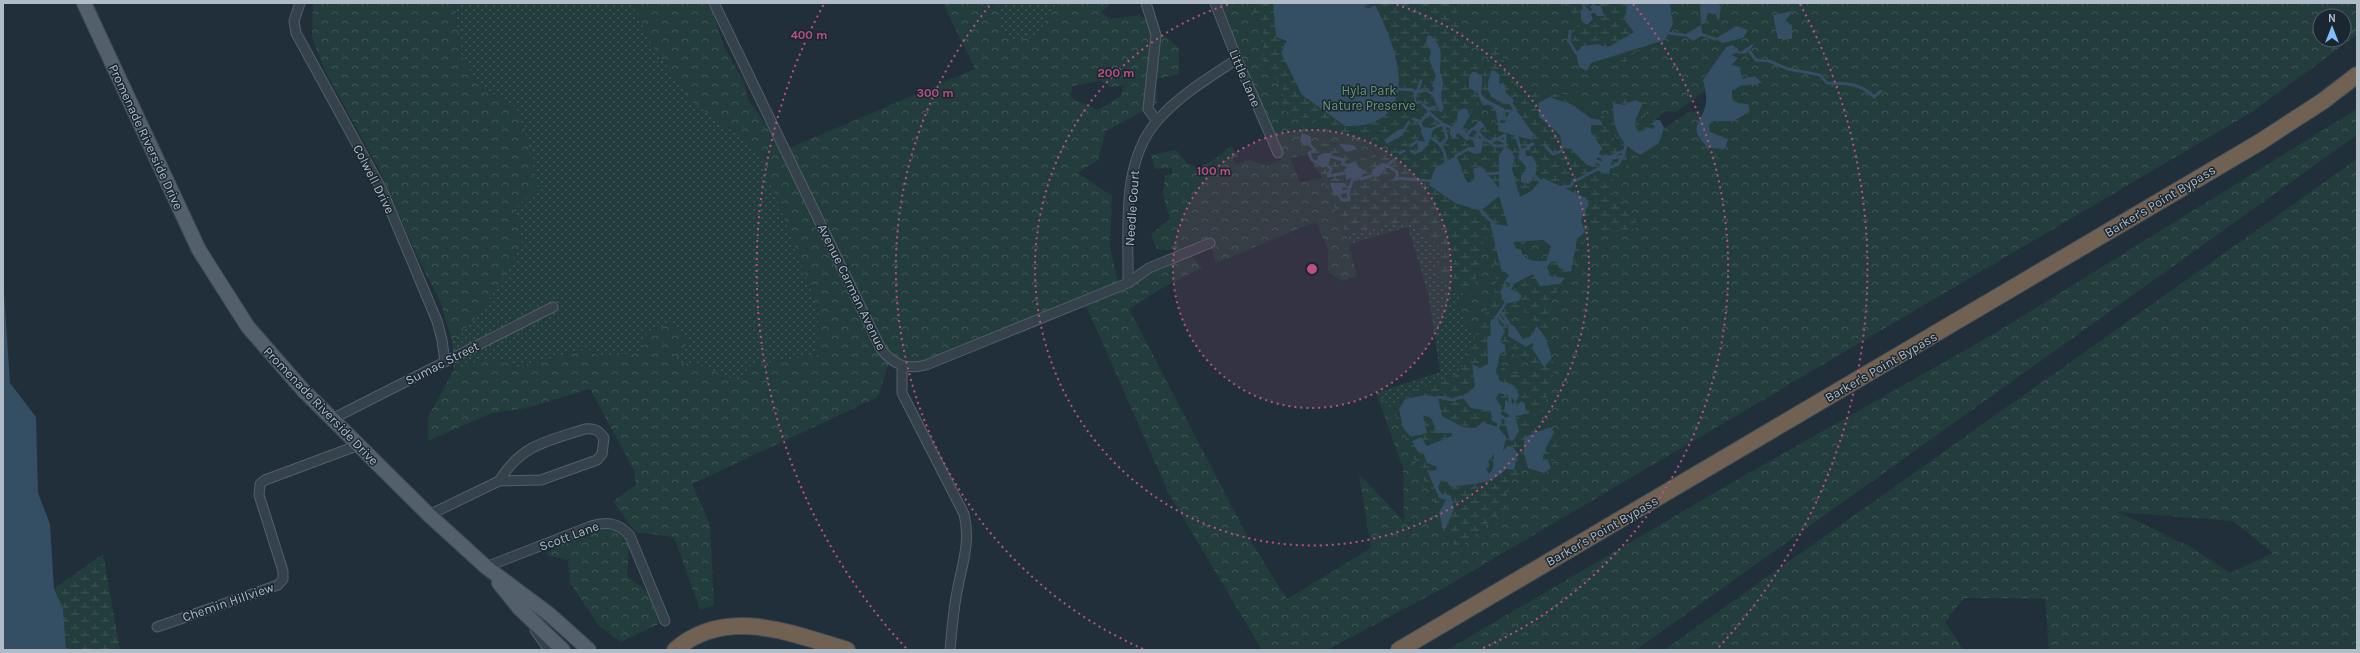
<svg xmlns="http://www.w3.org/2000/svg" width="2360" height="653" font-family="Karla,sans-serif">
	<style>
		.grass { fill: url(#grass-dots) }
		.forest { fill: url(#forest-crowns); fill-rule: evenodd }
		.wetland { fill: url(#wetland-marsh); fill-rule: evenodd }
		.water { fill: #344e63; fill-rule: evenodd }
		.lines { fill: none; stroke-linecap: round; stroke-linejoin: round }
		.stream { stroke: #344e63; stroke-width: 3 }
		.street-casing { stroke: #535f69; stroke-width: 11 }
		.primary-casing { stroke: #3e4a54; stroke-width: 16 }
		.highway-casing { stroke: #404c56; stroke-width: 18 }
		.street { stroke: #35414b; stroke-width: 9 }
		.primary { stroke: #53606b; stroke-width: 14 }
		.highway { stroke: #716152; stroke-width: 16 }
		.ring { fill: none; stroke: #bc5181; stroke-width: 2; stroke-dasharray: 2 4 }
		.labels { text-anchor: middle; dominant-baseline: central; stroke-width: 3; stroke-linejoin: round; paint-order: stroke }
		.street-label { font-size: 13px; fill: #b0bcc7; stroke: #1a2630 }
		.park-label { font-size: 13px; fill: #66996c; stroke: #1a2630 }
		.centre { fill: #bc5181; stroke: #1a2630; stroke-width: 2 }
		.ring-label { font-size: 12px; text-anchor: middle; font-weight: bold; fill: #bc5181; stroke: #1a2630; stroke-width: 3; stroke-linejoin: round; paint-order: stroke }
	</style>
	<defs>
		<pattern id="grass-dots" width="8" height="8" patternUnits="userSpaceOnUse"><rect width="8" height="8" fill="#233c3c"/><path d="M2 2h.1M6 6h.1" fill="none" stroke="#405657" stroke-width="1.8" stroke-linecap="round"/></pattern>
		<pattern id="forest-crowns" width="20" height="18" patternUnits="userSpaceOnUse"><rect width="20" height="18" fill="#233c3c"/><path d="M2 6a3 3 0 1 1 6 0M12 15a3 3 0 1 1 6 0" fill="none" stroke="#405657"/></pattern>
		<pattern id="wetland-marsh" width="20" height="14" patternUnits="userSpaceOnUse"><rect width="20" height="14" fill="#233c3c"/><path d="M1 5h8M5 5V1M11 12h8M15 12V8" fill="none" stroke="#405657"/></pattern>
	</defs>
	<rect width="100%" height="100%" fill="#212f3b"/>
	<!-- grass -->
	<path class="grass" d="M455,3H633L652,45L762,158L819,311L817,355L750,366L739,383L697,364L674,363L643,352L601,358L588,349L517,367C492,352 479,361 454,370L452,342L480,313L522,243L516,208L515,107L478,85L460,53Z
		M998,3H1057L1037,37L1013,41L999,28Z
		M1409,221L1443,250L1434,277L1466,295L1457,306L1475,338L1459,374L1415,390L1392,409L1376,393L1440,372L1428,293L1408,227L1349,244L1347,233Z"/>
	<!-- forest -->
	<path class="forest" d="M313,3H455L460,53L478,85L515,107L525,130L538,187L516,208L522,243L508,270L480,313L452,342L441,303L418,258L378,167L325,71L312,37Z
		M633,3H706L714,15L724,47L744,82L748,100L785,150L975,69L943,3H998L999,28L1013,40L1037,37L1057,3H1111L1101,12L1110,19L1140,15L1179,48V74L1156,79L1157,104L1106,131L1098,160L1078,173L1112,196L1110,248L1119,286L1188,252L1157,249L1151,234L1170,219L1163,195L1165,175L1172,174V168L1155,169L1151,155L1176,150L1186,162L1198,168L1215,159L1231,146L1239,156L1233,158L1236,165L1248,160L1267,166L1281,159L1215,3H1249L1263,33V65L1283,89L1347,134L1373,132L1391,135L1384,141L1394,140L1399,146L1368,160L1347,152L1353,145L1312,142L1295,137L1307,155L1290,158L1300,182L1322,178L1346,233L1357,276L1342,281L1328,272V250L1316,222L1216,263L1210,244L1189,253L1202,268L1164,287L1129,309L1245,532L1287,599L1371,548L1359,474L1404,521L1403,468L1376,393L1392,409L1460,558L1464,544L1509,505L1506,485L1518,474V461L1540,431L1529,417L1555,367L1548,344V305L1571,272L1589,231L1635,229L1636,215C1611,203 1613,200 1613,173L1626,166L1629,149L1640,155L1659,143L1664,128L1689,112L1702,111C1695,127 1696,136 1708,148L1710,132L1709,125L1713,121H1734L1736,104L1732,98V91L1740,86L1742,79L1731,65L1732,55L1736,53L1743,55L1754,42L1739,52L1733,45L1703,79L1705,91L1676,112L1664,111L1656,120L1646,123L1643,118L1610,120L1615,140L1623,147L1621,149L1613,144L1604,116C1579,115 1584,103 1569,96C1561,92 1528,93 1518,92L1500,51L1493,48L1481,75L1463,32L1455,3H1564L1577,26L1572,50L1576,53L1579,67L1604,59L1625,63L1639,48L1665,40L1673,24L1670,3H2357V35L2252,112L1447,586L1327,650H1262L1169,494L1084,301L926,365L890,360L878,397L692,484L710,525L714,605L700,610L674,537L635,532L613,501L636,485L634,470L590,389L527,408L492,413L428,441V417L454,370C480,361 492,352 517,367L588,349L601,358L643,352L646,332L671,324L688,342L674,363L697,364L739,382L750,366L817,355L819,311L762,159L740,137L691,101L652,45ZM2320,16H2344V40H2320ZM1101,81L1110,87L1124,86L1121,96L1098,110L1071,98L1072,86Z
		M1477,101L1493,114L1498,133L1485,126L1468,134L1462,128Z
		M2357,109V135L1636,650H1447L1733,482L1997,332Z
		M2357,159V650H2049L2045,599L1964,598L1945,622L1964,650H1664ZM2118,512L2233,521L2273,553L2230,573L2191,547Z
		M1485,234L1491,246L1497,286L1475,338L1457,306L1474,286Z
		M1543,240L1551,246L1546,261C1531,261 1517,261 1525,241Z
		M1514,311L1528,313L1532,317L1533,324L1528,328L1517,324L1511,316Z
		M1511,353L1526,359L1532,368L1525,375L1514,374L1502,367L1500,358Z
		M602,523L630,536L627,576L656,599L665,621L621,642L599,626L570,583L568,560L546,555L569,534Z"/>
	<!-- wetland -->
	<path class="wetland" d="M1249,3H1455L1463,32L1481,75L1493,48L1500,51L1518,92C1528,93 1561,92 1569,96C1584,103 1580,115 1604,115L1613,144L1621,149L1623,147C1612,137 1608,119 1611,104C1626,98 1633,92 1648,104L1647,113L1643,118L1646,123L1660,120L1664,128L1659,143L1646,156L1629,149L1626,166L1613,173C1613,200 1611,203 1636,215L1635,229L1589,232L1571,272L1548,305V344L1555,367L1543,412L1529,417L1540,431L1551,427L1560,440L1551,468L1544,473L1528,468L1523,454L1518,461L1519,474L1506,485L1509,505L1464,544L1460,559L1392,409L1415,390L1459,374L1497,286L1491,246L1485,235L1474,286L1466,295L1434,276L1443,250L1409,221L1346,233L1322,178L1295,137L1302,133L1310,136L1312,142L1353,145L1357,149L1347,152L1368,160L1398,146L1394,140L1387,144L1384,140L1391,135L1373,132L1347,134L1282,110L1283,89L1263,65V33ZM1477,101L1493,114L1498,133L1485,126L1480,120L1468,134L1463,128ZM1543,240L1551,246L1546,261C1531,261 1517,261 1525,242ZM1515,311L1528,313L1532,317L1533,324L1528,328L1517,324L1511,316ZM1511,353L1526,359L1532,368L1525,375L1514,374L1502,367L1500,358Z
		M1564,3H1670L1673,24L1665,40L1639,48L1625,63L1604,59L1591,63L1587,71L1579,67L1576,53L1569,41L1577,26Z
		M103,554L120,650H66L63,608L54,589Z"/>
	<!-- water -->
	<path class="water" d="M1273,3H1365V7L1369,8L1375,5C1391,36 1419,100 1376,121C1367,126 1355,126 1345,126L1302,95L1281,53L1287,41L1276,37Z
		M1582,3L1589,10L1593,19L1587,25L1582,22L1580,11L1583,9Z
		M1593,3L1597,6L1601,5L1600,3H1610L1601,6L1604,16H1597L1590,7Z
		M1627,3H1670L1673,24L1665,40L1591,63L1587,71L1579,67L1576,53L1582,46L1598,44L1607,48L1634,32L1625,21Z
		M1700,3H1717L1721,6L1719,21L1715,14L1708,13L1705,23L1701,25L1703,35L1693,41L1684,35L1701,25Z
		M1793,11L1784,22L1792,25V39H1778L1773,15Z
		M1736,26L1748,30L1743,38L1723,43L1715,39Z
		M1430,35C1445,48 1440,55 1440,72C1441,75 1443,78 1443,81C1444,94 1438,90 1444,108L1441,113C1435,106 1436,100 1431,93L1434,89L1432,85L1436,77L1429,59L1431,51L1426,45L1427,36Z
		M1755,42C1750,51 1747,56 1736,53L1732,55L1738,58L1732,65L1740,67L1742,79L1755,76L1762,83L1740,86L1732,91V98L1736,103L1748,104L1750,111L1734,121H1713L1709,125L1710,132L1728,139L1725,149L1708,148C1685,125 1703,124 1706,102C1707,95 1704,86 1703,80L1726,47L1733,45L1740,52Z
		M1492,70L1497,72L1500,76L1499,84L1504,83L1506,93L1514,100L1512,105C1490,101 1482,93 1492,70Z
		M1472,72H1476L1482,76C1483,82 1481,87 1481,92C1482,101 1501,104 1506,111L1502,119L1497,120L1496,111L1490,105H1483L1477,93L1469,88V77Z
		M1424,89L1427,91L1417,94L1415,108L1413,90Z
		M1550,97L1573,105L1590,118L1600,120L1603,125H1591V132L1602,148L1593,167L1587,165L1571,149L1562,148L1560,135L1539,117L1538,103Z
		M1635,100L1643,103L1634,123L1638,131L1644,132L1647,127L1653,129L1655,126L1652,123L1656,120H1660L1664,128L1659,143L1640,155C1618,142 1613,128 1613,103L1624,105Z
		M1464,108L1468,110V115L1472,111L1463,128L1471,138L1467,141L1458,133L1453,139L1450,134V127L1456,124L1458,111Z
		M1515,110C1523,116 1526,126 1534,134L1532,140L1498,131L1499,123H1505L1510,111Z
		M1480,120L1485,126L1478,132L1472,129Z
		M1422,127L1434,128L1428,145L1421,152L1418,151L1417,141H1425L1421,132Z
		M1405,128L1403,135L1387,144L1384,140L1398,130Z
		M1302,133L1310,136L1312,142L1304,145L1300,141Z
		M1477,138L1484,139L1481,153L1475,154L1468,151V147H1475L1473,141Z
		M1339,144L1353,145L1357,149L1346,152Z
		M1505,146L1510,149L1515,157L1512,169L1520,197L1531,191L1543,178L1586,198L1589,204L1581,220L1585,232L1577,239L1571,272L1559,268L1556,261L1551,262L1547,267L1550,276L1565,278L1560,284L1540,286L1533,274L1512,285L1505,281L1509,275L1501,269L1490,223L1508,226L1499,196L1481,211L1455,203L1429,185L1435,168L1456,156C1462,165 1462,175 1468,183L1475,180L1473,169L1481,166L1499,188V155ZM1543,240L1551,246L1546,261C1535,261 1525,262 1521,250L1515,248L1514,242Z
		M1520,148L1525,149L1526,156H1532C1540,167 1537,173 1529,184L1521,182V175L1526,173V167L1518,158Z
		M1324,153H1332L1328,166L1323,168L1316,164L1318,156Z
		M1605,154L1613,157L1609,173L1600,172L1598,169Z
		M1356,161L1358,167L1364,170L1361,179L1352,181V178L1346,180V165Z
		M1382,163L1389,164L1391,168H1386L1378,177L1371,176L1372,170Z
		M1330,183H1343L1347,185L1342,188L1343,194L1334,196Z
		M3,277L10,383L36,417L38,493L50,524L54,589L63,608L66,650H3Z
		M1504,285L1522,295L1519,301L1505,304L1500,292Z
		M1496,318L1505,331L1500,341L1505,345V351L1500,354L1496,372L1500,381L1513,385L1519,395L1516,402L1510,396L1499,393L1496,399L1501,406L1502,426L1492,421L1491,411L1471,408L1462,397L1475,387L1472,364L1480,368L1488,364L1487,337L1491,335L1490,321Z
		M1509,324L1514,326L1523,339C1531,338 1534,334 1536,326C1545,333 1549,347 1552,358L1544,367L1533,350V343L1526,347L1508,336Z
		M1426,395L1438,397L1442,416L1463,427L1476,428L1482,422L1498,427L1506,437L1503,452L1507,446L1513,447L1518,454L1514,470L1506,469C1494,484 1470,484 1451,487L1445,480H1441L1438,488L1442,494L1451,496L1454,509L1444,532L1439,513L1446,500L1439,498L1427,470L1436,471L1437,467L1427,463L1424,454L1418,452L1412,441L1421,437L1427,446L1452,436V433H1437L1431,418L1423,415L1427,433L1411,437L1403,428L1399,409L1405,399ZM1494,454L1493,468L1489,474L1486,468L1490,465L1488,462Z
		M1505,400L1518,405L1521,401L1525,403V411L1531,413L1515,416L1519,430L1514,440L1510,441L1504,418L1510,416L1505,412Z
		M1551,427L1554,432C1550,442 1544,448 1543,459L1548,460L1551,468L1544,473L1528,468L1524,453V437Z"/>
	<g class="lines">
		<!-- stream -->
		<path class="stream" d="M1590,13L1593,11
			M1570,31L1569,41L1576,53
			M1668,33L1684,35
			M1703,35L1715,39
			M1750,52L1756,60L1769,61L1788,69L1820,75L1827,83C1845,83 1861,83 1874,97L1881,91
			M1399,89L1413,90
			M1418,90L1421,81
			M1427,91L1431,93
			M1415,103L1420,102
			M1423,105L1428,109L1435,107
			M1512,105L1515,110
			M1506,111H1510
			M1429,113L1443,124L1447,138L1441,144
			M1413,119L1419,121L1422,127
			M1502,119H1508
			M1420,122L1429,113L1428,109
			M1499,123V119
			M1405,128L1409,122
			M1434,128L1443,124L1450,127
			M1478,132L1484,139L1490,142L1497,139L1505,142
			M1468,134L1472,129
			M1517,137L1520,148
			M1432,138C1441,144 1446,151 1446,162
			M1471,138L1475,140
			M1477,138L1478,132
			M1490,142L1494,146H1505V135L1497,139
			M1308,143L1315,150L1309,153L1312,160L1316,162
			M1411,146L1417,141
			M1546,147L1553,154L1561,151L1562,148
			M1525,149H1529L1528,146L1533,144
			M1411,151L1415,153L1418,151
			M1400,153L1404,151
			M1456,156L1468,149
			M1598,156L1604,157
			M1612,156L1625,150
			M1332,157L1344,160L1342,164L1346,165
			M1613,158L1623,156L1626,146
			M1596,161L1601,163
			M1389,164L1394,160
			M1328,166L1331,169L1328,176L1346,173
			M1611,167L1618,164L1623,156
			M1391,168L1397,172V178L1431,181
			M1487,174L1499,173
			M1535,176L1540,181
			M1361,179L1371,176
			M1562,187L1571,186L1573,182L1598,169
			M1343,192L1349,190
			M1339,195L1342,200H1349L1348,193L1352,181
			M1481,211L1494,224
			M1510,288L1512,285
			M1502,313L1509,324
			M1499,316L1503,322L1509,324
			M1496,318L1505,304
			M1510,396V402
			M1438,397L1452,400L1462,397
			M1501,416L1504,418
			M1498,427L1499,424"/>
		<!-- street casing -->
		<g class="street-casing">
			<path id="street" d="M300,3L294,21L296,33L382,190L437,321L442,340L445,362
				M714,3L881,349C894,365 906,370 926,365L1128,283L1149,268L1210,243
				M1146,3L1156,35L1148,109L1157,121
				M1215,3L1237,59L1278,153
				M1128,283C1129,230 1120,164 1157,121C1179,95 1209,78 1237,59
				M902,366V393L964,514C971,542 962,564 957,592C953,611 952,631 950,650
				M332,419L553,307
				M429,515L499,481L541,480L597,460L602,454L604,438C599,430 594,428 585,429C547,441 521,445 499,481
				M486,567L591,526C607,521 619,523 630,536L665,621
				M157,627L278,585L283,579V571L259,495L260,484L265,480L359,445
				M535,630L549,650"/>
		</g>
		<!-- primary casing -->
		<g class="primary-casing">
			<path id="primary" d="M84,3L199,250L248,327L303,390L429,515L486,567L549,614L589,650
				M499,583L519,608L563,650"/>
		</g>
		<!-- highway casing -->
		<g class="highway-casing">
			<path id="highway" d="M675,650C726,606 790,633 847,650
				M1399,650L2260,142L2323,101L2357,75"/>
		</g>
		<!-- street -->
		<use href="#street" class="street"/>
		<!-- primary -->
		<use href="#primary" class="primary"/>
		<!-- highway -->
		<use href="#highway" class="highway"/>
	</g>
	<!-- distance rings -->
	<circle cx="1312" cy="269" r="139" fill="#bc5181" fill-opacity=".12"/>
	<g class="ring">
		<circle cx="1312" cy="269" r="139"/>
		<path d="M1391 3A277 277 0 1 1 1233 3"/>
		<path d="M1143 649A416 416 0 0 1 991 4M1633 4A416 416 0 0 1 1481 649"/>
		<path d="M906 648A555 555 0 0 1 824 4M1800 4A555 555 0 0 1 1718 648"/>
	</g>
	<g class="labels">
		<!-- street labels -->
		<g class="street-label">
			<text transform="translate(1245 78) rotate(67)">Little Lane</text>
			<text transform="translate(146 137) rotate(65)">Promenade Riverside Drive</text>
			<text transform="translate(374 179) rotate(63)">Colwell Drive</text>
			<text transform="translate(2160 201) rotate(-31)">Barker's Point Bypass</text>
			<text transform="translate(1132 208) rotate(-86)">Needle Court</text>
			<text transform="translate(852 287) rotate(64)">Avenue Carman Avenue</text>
			<text transform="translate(442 363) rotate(-27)">Sumac Street</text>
			<text transform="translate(1881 367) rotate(-30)">Barker's Point Bypass</text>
			<text transform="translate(321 406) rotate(46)">Promenade Riverside Drive</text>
			<text transform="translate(1602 531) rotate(-30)">Barker's Point Bypass</text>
			<text transform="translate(569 536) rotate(-20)">Scott Lane</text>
			<text transform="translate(228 602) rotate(-19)">Chemin Hillview</text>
		</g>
		<!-- park labels -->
		<g class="park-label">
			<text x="1369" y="90">Hyla Park<tspan x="1369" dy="15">Nature Preserve</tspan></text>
		</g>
	</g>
	<circle cx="1312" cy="269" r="6" class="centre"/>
	<g class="ring-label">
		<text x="809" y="39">400 m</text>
		<text x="1116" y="77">200 m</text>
		<text x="935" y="97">300 m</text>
		<text x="1214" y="175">100 m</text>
	</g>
	<!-- border -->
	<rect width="2360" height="653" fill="none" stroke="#b0bcc7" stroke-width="8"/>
	<!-- north arrow -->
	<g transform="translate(2332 28)"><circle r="19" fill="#1a2630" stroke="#56626c"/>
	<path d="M0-3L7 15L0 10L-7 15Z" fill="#81bffb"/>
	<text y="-6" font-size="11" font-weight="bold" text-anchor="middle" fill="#b0bcc7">N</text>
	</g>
</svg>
